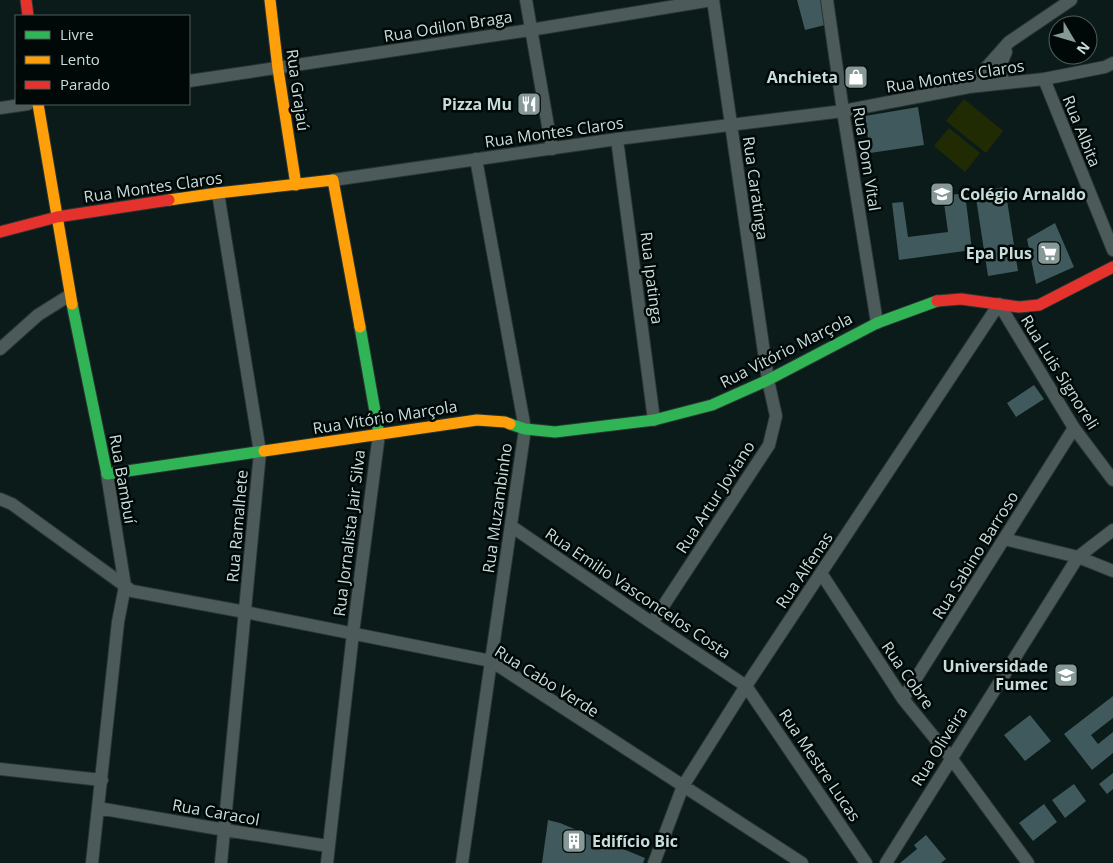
<svg xmlns="http://www.w3.org/2000/svg" width="1113" height="863" font-family="'Open Sans',sans-serif">
	<style>
		.green { fill: #212b03 }
		.building { fill: #3f595d }
		.lines { fill: none; stroke-linecap: round; stroke-linejoin: round }
		.street-casing { stroke: #293534; stroke-width: 14 }
		.fast-casing { stroke: #293534; stroke-width: 13 }
		.slow-casing { stroke: #293534; stroke-width: 13 }
		.jam-casing { stroke: #293534; stroke-width: 13 }
		.street { stroke: #4c5b59; stroke-width: 12 }
		.fast { stroke: #30b455; stroke-width: 11 }
		.slow { stroke: #ff9f0a; stroke-width: 11 }
		.jam { stroke: #e5322d; stroke-width: 11 }
		.labels { text-anchor: middle; dominant-baseline: central; stroke-width: 5; stroke-linejoin: round; paint-order: stroke }
		.street-label { font-size: 16px; fill: #c8ddda; stroke: #000908 }
		.poi-label { font-size: 16px; font-weight: bold; fill: #c8ddda; stroke: #000908; text-anchor: end }
	</style>
	<rect width="100%" height="100%" fill="#0a1b19"/>
	<!-- green -->
	<path class="green" d="M964,99L1003,131L986,153L946,121Z
		M949,128L980,153L965,172L934,146Z"/>
	<!-- building -->
	<path class="building" d="M797,0H826L829,24L805,30Z
		M918,107L924,145L870,153L865,116Z
		M1005,187L1018,271L988,276L975,192Z
		M965,193L972,250L899,260L892,203L903,202L908,237L948,232L943,196Z
		M1055,223L1074,267L1036,284L1027,239Z
		M1034,385L1044,399L1016,417L1007,403Z
		M1113,696V718L1091,735L1098,744L1113,732V753L1092,770L1064,734Z
		M1030,715L1051,741L1025,761L1004,735Z
		M1113,773V789L1107,794L1099,784Z
		M1074,784L1086,801L1065,818L1052,800Z
		M1044,804L1057,822L1033,841L1019,823Z
		M548,820L560,823L645,858L643,863H542Z
		M926,835L946,859L941,863H900L917,849L914,845Z"/>
	<g class="lines">
		<!-- street casing -->
		<g class="street-casing">
			<path id="street" d="M526,0L552,149
				M827,0L843,111L877,323
				M1044,79L1113,250
				M189,81L530,30L712,0
				M1004,83C998,69 1000,66 1006,52
				M969,87L1009,42L1071,0
				M0,108L28,104
				M617,139L654,420
				M333,180L617,139L843,111L969,87L1044,79L1105,67L1113,63
				M218,193L260,452L221,863
				M0,349L38,315L70,295
				M0,499L12,504L132,591L245,612L491,661L802,863
				M511,526L652,623L746,686L866,863
				M1004,539L1078,557L1113,571
				M821,573L903,699L951,758L1028,863
				M652,623L769,445L776,416L768,380L713,0
				M903,699L1074,428
				M0,769L102,780
				M98,808L225,830L328,846
				M92,863L118,622L125,586L107,474
				M327,863L353,633L379,434
				M462,863L491,661L525,429L476,159
				M654,863L683,786L746,686L999,304L1074,428L1113,480
				M886,863L1078,557L1113,530"/>
		</g>
		<!-- fast casing -->
		<g class="fast-casing">
			<path id="fast" d="M72,304L107,474L264,451
				M360,327L379,434
				M510,424L525,429L555,432L654,420L712,405L768,380L877,323L937,301"/>
		</g>
		<!-- slow casing -->
		<g class="slow-casing">
			<path id="slow" d="M270,0L278,69L296,185
				M38,104L72,304
				M169,200L218,193L333,180L360,327
				M264,451L477,420L505,422L510,424"/>
		</g>
		<!-- jam casing -->
		<g class="jam-casing">
			<path id="jam" d="M26,0L28,16
				M0,232L57,217L169,200
				M937,301L961,299L1019,307L1039,305L1113,267"/>
		</g>
		<!-- street -->
		<use href="#street" class="street"/>
		<!-- fast -->
		<use href="#fast" class="fast"/>
		<!-- slow -->
		<use href="#slow" class="slow"/>
		<!-- jam -->
		<use href="#jam" class="jam"/>
	</g>
	<!-- icons -->
	<defs>
		<g id="shop-square" transform="scale(1.25)"><rect x="-9" y="-9" width="18" height="18" rx="4" fill="#869996" stroke="#000908"/><path d="M-5-2.5h2.3a2.7 3.5 0 0 1 5.4 0H5L5.5 6h-11ZM-1.5-2.5h3a1.5 2.3 0 0 0-3 0Z" fill="#fff"/></g>
		<g id="restaurant-square" transform="scale(1.25)"><rect x="-9" y="-9" width="18" height="18" rx="4" fill="#869996" stroke="#000908"/><path d="M-5-6h1v4h1v-4h1v4h1v-4h1v5L-1.5 .5V6h-2V.5L-5-1ZM5-6V6H3V1.5H1.5Q1.5-4 5-6Z" fill="#fff"/></g>
		<g id="school-square" transform="scale(1.25)"><rect x="-9" y="-9" width="18" height="18" rx="4" fill="#869996" stroke="#000908"/><path d="M0-5L7-2L0 1L-7-2ZM-4 1L0 2.5L4 1V4Q0 6-4 4Z" fill="#fff"/></g>
		<g id="supermarket-square" transform="scale(1.25)"><rect x="-9" y="-9" width="18" height="18" rx="4" fill="#869996" stroke="#000908"/><path d="M-6-5.5h2.5l.6 2H6L4.5 2H-2.5L-4.4-4H-6ZM-1.5 3.2a1.3 1.3 0 1 0 .1 0ZM3 3.2a1.3 1.3 0 1 0 .1 0Z" fill="#fff"/></g>
		<g id="university-square" transform="scale(1.25)"><rect x="-9" y="-9" width="18" height="18" rx="4" fill="#869996" stroke="#000908"/><path d="M0-5L7-2L0 1L-7-2ZM-4 1L0 2.5L4 1V4Q0 6-4 4Z" fill="#fff"/></g>
		<g id="building-square" transform="scale(1.25)"><rect x="-9" y="-9" width="18" height="18" rx="4" fill="#869996" stroke="#000908"/><path d="M-4-6H4V6H1V3H-1V6H-4ZM-2.5-4.3h1.7v1.8h-1.7ZM.8-4.3h1.7v1.8H.8ZM-2.5-1h1.7V.8h-1.7ZM.8-1h1.7V.8H.8Z" fill="#fff"/></g>
	</defs>
	<g fill-rule="evenodd">
		<use href="#shop-square" x="856" y="77"/>
		<use href="#restaurant-square" x="529" y="104"/>
		<use href="#school-square" x="942" y="194"/>
		<use href="#supermarket-square" x="1049" y="253"/>
		<use href="#university-square" x="1066" y="675"/>
		<use href="#building-square" x="574" y="841"/>
	</g>
	<g class="labels">
		<!-- street labels -->
		<g class="street-label">
			<text transform="translate(448 26) rotate(-9)">Rua Odilon Braga</text>
			<text transform="translate(955 76) rotate(-9)">Rua Montes Claros</text>
			<text transform="translate(298 90) rotate(82)">Rua Grajaú</text>
			<text transform="translate(1082 131) rotate(68)">Rua Albita</text>
			<text transform="translate(554 132) rotate(-8)">Rua Montes Claros</text>
			<text transform="translate(867 159) rotate(81)">Rua Dom Vital</text>
			<text transform="translate(153 187) rotate(-8)">Rua Montes Claros</text>
			<text transform="translate(756 188) rotate(82)">Rua Caratinga</text>
			<text transform="translate(652 278) rotate(83)">Rua Ipatinga</text>
			<text transform="translate(786 350) rotate(-27)">Rua Vitório Marçola</text>
			<text transform="translate(1060 372) rotate(58)">Rua Luis Signoreli</text>
			<text transform="translate(385 417) rotate(-9)">Rua Vitório Marçola</text>
			<text transform="translate(123 479) rotate(80)">Rua Bambuí</text>
			<text transform="translate(715 497) rotate(-57)">Rua Artur Joviano</text>
			<text transform="translate(497 508) rotate(-82)">Rua Muzambinho</text>
			<text transform="translate(237 526) rotate(-85)">Rua Ramalhete</text>
			<text transform="translate(349 533) rotate(-83)">Rua Jornalista Jair Silva</text>
			<text transform="translate(975 555) rotate(-58)">Rua Sabino Barroso</text>
			<text transform="translate(804 570) rotate(-56)">Rua Alfenas</text>
			<text transform="translate(638 593) rotate(34)">Rua Emilio Vasconcelos Costa</text>
			<text transform="translate(908 675) rotate(55)">Rua Cobre</text>
			<text transform="translate(547 681) rotate(32)">Rua Cabo Verde</text>
			<text transform="translate(939 746) rotate(-58)">Rua Oliveira</text>
			<text transform="translate(820 765) rotate(56)">Rua Mestre Lucas</text>
			<text transform="translate(216 812) rotate(10)">Rua Caracol</text>
		</g>
		<!-- poi labels -->
		<g class="poi-label">
			<text x="838" y="77">Anchieta</text>
			<text x="512" y="104">Pizza Mu</text>
			<text x="960" y="194" text-anchor="start">Colégio Arnaldo</text>
			<text x="1032" y="253">Epa Plus</text>
			<text x="1048" y="666">Universidade<tspan x="1048" dy="18">Fumec</tspan></text>
			<text x="592" y="841" text-anchor="start">Edifício Bic</text>
		</g>
	</g>
	<!-- legend -->
	<rect x="15" y="15" width="175" height="90" fill="#000908" stroke="#505e5c"/>
	<rect x="25" y="31" width="25" height="8" fill="#30b455" stroke="#505e5c"/>
	<text x="60" y="40" font-size="15" fill="#c8ddda">Livre</text>
	<rect x="25" y="56" width="25" height="8" fill="#ff9f0a" stroke="#505e5c"/>
	<text x="60" y="65" font-size="15" fill="#c8ddda">Lento</text>
	<rect x="25" y="81" width="25" height="8" fill="#e5322d" stroke="#505e5c"/>
	<text x="60" y="90" font-size="15" fill="#c8ddda">Parado</text>
	<!-- north arrow -->
	<g transform="translate(1073 40) rotate(128)"><circle r="24" fill="#000908" stroke="#505e5c"/>
	<path d="M0-4L9 19L0 12L-9 19Z" fill="#869996"/>
	<text y="-8" font-size="14" font-weight="bold" text-anchor="middle" fill="#c8ddda">N</text>
	</g>
</svg>
